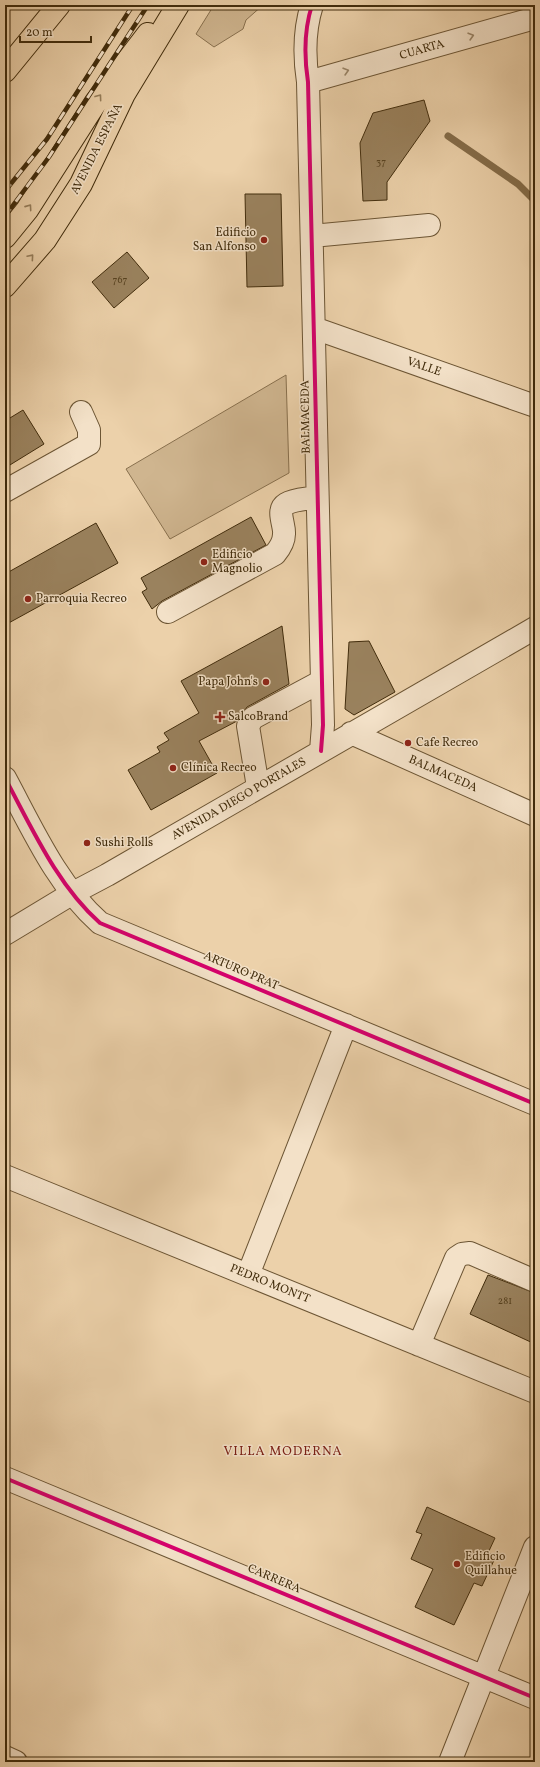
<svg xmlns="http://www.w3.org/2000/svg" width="540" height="1767" font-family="Vollkorn,serif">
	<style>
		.green { fill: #cfb58f; stroke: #88704e }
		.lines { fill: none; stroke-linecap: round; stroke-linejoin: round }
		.stream { stroke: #856d4a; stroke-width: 7 }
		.building { fill: #9a825e; stroke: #412c0c }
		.minor-casing { stroke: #6c5534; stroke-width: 24 }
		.major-casing { stroke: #412c0c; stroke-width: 24 }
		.minor { stroke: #f3e1c8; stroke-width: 22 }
		.major { stroke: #ecd1aa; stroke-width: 22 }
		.rail-casing { stroke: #412c0c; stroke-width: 4.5 }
		.rail { stroke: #f3e1c8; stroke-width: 3; stroke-dasharray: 9; stroke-linecap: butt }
		.cycleway-casing { stroke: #f3e1c8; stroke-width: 6 }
		.cycleway { stroke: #d6006c; stroke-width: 4 }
		.oneway { stroke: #9a866a }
		.oneway2 { stroke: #967e5b }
		.poi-dot { fill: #8f2418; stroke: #f3e1c8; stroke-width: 1.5 }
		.labels { text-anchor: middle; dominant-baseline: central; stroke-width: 3; stroke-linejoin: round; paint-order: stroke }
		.number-label { font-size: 10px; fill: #574220 }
		.street-label { font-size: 12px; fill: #412c0c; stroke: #f3e1c8 }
		.poi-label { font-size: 12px; fill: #412c0c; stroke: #f3e1c8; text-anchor: start }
		.neighbourhood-label { font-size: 13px; letter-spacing: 1px; fill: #7a1f14; stroke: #f3e1c8 }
	</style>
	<rect width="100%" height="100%" fill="#ecd1aa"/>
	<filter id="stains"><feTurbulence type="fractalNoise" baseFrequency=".005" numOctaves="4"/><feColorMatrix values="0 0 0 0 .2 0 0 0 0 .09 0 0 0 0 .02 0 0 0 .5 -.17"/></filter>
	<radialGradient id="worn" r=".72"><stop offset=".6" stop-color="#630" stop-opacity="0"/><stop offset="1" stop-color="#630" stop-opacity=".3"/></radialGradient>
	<!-- green -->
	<path class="green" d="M214,5H263L246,20L243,29L214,47L196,34Z
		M286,375L289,473L170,539L126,469Z"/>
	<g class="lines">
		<!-- stream -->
		<path class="stream" d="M448,136L518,184L535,201"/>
	</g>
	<!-- building -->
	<path class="building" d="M424,100L430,121L387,182V200L363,201L360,143L373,113Z
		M245,194H281L283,286L247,287Z
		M127,252L149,278L114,308L92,282Z
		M23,410L44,444L5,468V421Z
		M251,517L266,545L162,601L152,609L142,592L147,589L141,578Z
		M96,523L118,563L5,625V574Z
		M282,626L289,684L247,707L237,721L199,741L217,773L151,810L128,770L160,752L157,747L169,740L164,733L199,713L181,681Z
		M369,641L395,692L354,715L345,709L349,642Z
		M488,1275L535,1293V1344L470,1314Z
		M427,1507L495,1538L488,1553L496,1556L482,1586L474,1583L454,1625L415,1607L433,1569L411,1559L422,1534L416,1532Z"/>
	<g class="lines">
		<!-- minor casing -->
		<g class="minor-casing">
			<path id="minor" d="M312,5C304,30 304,56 308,82L323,725L321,751
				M308,82L535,18
				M312,236L429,225
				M314,328L535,406
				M5,491L89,444V430L81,412
				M168,612L275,554C280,548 284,542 284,534C285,525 276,510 286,504C294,499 308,499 317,497
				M351,733L535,815
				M5,778C32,828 57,885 100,923L535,1104
				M258,787L248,726L253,718L322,681
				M5,934L73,893L107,875L535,628
				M5,1176L535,1392
				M248,1275L346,1025
				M419,1345L456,1258L462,1254L470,1253L535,1281
				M5,1478L535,1698
				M5,1757L16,1762
				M450,1762L535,1547"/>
		</g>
		<!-- major casing -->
		<g class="major-casing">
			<path id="major" d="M5,71L59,5
				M5,237L27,210L96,102L148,34
				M5,286L45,240L81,184L124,94L178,5"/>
		</g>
		<!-- minor -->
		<use href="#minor" class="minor"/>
		<!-- major -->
		<use href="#major" class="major"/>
		<!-- rail casing -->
		<g class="rail-casing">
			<path id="rail" d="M5,191L47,139L133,5
				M5,216L49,157L148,5"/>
		</g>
		<!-- rail -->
		<use href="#rail" class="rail"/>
		<!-- cycleway casing -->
		<g class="cycleway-casing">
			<path id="cycleway" d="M312,5C304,30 304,56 308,82L323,725L321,751
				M5,778C32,828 57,885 100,923L535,1104
				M5,1478L535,1698"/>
		</g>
		<!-- cycleway -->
		<use href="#cycleway" class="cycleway"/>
	</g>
	<!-- one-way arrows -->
	<defs><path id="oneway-chevron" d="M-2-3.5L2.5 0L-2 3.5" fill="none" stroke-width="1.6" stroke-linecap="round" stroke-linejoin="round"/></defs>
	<g class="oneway">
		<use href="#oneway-chevron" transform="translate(471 36) rotate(-16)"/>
		<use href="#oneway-chevron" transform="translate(346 71) rotate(-16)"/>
	</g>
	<g class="oneway2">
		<use href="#oneway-chevron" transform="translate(99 97) rotate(-54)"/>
		<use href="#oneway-chevron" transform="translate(29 207) rotate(-55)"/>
		<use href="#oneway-chevron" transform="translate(31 257) rotate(-49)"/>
	</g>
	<!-- markers -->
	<g class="poi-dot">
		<circle cx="264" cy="240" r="4"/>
		<circle cx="204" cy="562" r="4"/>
		<circle cx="28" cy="599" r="4"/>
		<circle cx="266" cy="682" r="4"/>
		<path d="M218 711h4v4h4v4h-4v4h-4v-4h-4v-4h4z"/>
		<circle cx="408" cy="743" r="4"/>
		<circle cx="173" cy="768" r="4"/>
		<circle cx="87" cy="843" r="4"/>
		<circle cx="457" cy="1564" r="4"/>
	</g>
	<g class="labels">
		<!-- number labels -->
		<g class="number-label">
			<text x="381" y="162">37</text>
			<text x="120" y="280">767</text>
			<text x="505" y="1301">281</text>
		</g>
		<!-- street labels -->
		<g class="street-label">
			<text transform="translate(422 50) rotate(-16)">CUARTA</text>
			<text transform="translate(97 149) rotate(-63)">AVENIDA ESPAÑA</text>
			<text transform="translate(424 367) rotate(19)">VALLE</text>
			<text transform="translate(306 417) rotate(-91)">BALMACEDA</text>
			<text transform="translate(443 774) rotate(24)">BALMACEDA</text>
			<text transform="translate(239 799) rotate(-30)">AVENIDA DIEGO PORTALES</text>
			<text transform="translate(241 971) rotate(23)">ARTURO PRAT</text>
			<text transform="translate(270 1284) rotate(22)">PEDRO MONTT</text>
			<text transform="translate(274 1579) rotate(23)">CARRERA</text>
		</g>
		<!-- poi labels -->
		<g class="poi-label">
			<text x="256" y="233" text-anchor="end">Edificio<tspan x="256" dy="14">San Alfonso</tspan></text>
			<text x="212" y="555">Edificio<tspan x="212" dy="14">Magnolio</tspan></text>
			<text x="36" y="599">Parroquia Recreo</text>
			<text x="258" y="682" text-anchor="end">Papa John's</text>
			<text x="228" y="717">SalcoBrand</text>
			<text x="416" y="743">Cafe Recreo</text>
			<text x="181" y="768">Clínica Recreo</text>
			<text x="95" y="843">Sushi Rolls</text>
			<text x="465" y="1557">Edificio<tspan x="465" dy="14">Quillahue</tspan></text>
		</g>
		<!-- neighbourhood labels -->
		<g class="neighbourhood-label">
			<text x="283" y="1452">VILLA MODERNA</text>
		</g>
	</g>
	<!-- margin -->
	<rect width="540" height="1767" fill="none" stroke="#ecd1aa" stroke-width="20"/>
	<rect x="6" y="6" width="528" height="1755" fill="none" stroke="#412c0c" stroke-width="2"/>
	<rect x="10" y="10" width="520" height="1747" fill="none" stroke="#412c0c"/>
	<!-- scale -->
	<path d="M20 36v6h71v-6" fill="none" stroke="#412c0c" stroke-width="2"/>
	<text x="26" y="36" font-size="12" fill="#412c0c" stroke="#f3e1c8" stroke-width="3" paint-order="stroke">20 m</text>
	<rect width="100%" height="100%" filter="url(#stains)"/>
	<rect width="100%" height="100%" fill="url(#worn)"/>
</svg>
